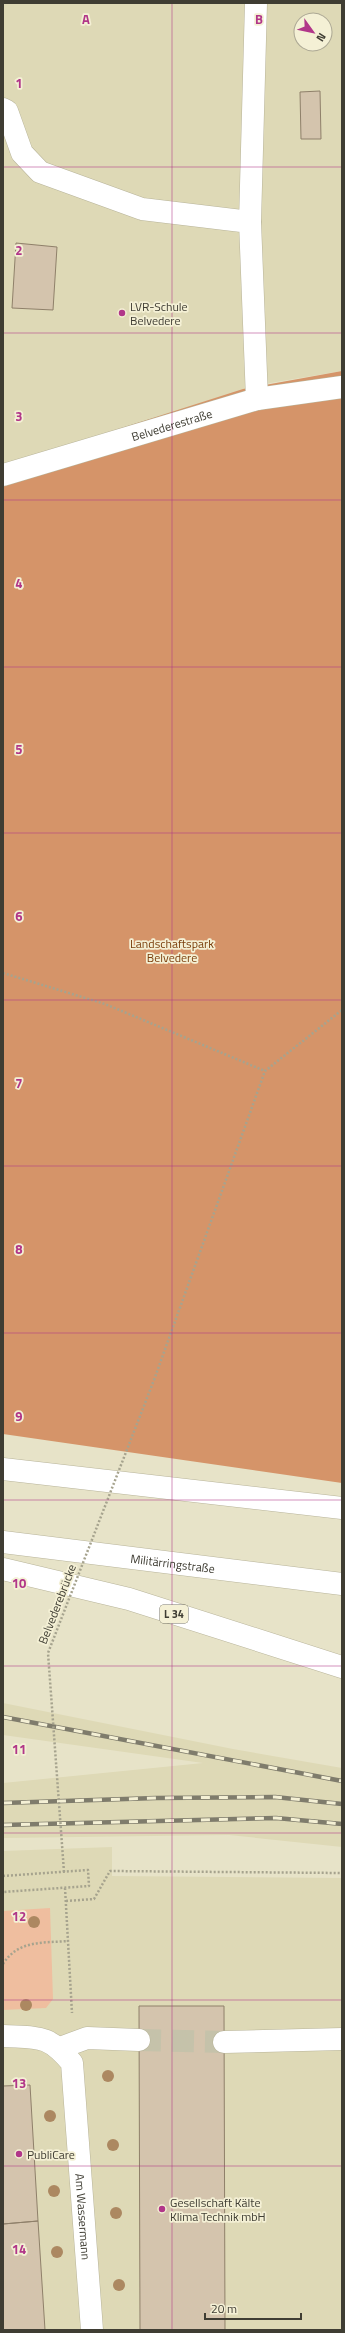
<svg xmlns="http://www.w3.org/2000/svg" width="345" height="2333" font-family="'Titillium Web',sans-serif">
	<style>
		.built { fill: #ded9b6; fill-rule: evenodd }
		.green { fill: #efbe9f }
		.forest { fill: #d59469 }
		.building { fill: #d4c4ad; stroke: #8f806a }
		.lines { fill: none; stroke-linecap: round; stroke-linejoin: round }
		.minor-tunnel { stroke: #c5c2aa; stroke-width: 22; stroke-dasharray: 22 11; stroke-linecap: butt }
		.minor-casing { stroke: #b8b49a; stroke-width: 23 }
		.highway-casing { stroke: #b8b49a; stroke-width: 23 }
		.path { stroke: #a6a38e; stroke-width: 2.5; stroke-dasharray: 2 2; stroke-linecap: butt }
		.minor { stroke: #fff; stroke-width: 22 }
		.highway { stroke: #fff; stroke-width: 22 }
		.rail-casing { stroke: #7f7c6c; stroke-width: 4.5 }
		.rail { stroke: #f4f0d5; stroke-width: 3; stroke-dasharray: 9; stroke-linecap: butt }
		.path-bridge { stroke: #a6a38e; stroke-width: 2.5; stroke-dasharray: 2 2; stroke-linecap: butt }
		.tree { fill: #ac8861 }
		.grid { fill: none; stroke: #b13689; stroke-width: 1; stroke-opacity: 0.55 }
		.poi-dot { fill: #b13689; stroke: #f4f0d5; stroke-width: 1.5 }
		.labels { text-anchor: middle; dominant-baseline: central; stroke-width: 3.5; stroke-linejoin: round; paint-order: stroke }
		.shield { fill: #f4f0d5; stroke: #757364; stroke-width: 1 }
		.shield-label { font-size: 11px; font-weight: bold; fill: #3f3d33 }
		.poi-label { font-size: 12px; fill: #3f3d33; stroke: #f4f0d5; text-anchor: start }
		.street-label { font-size: 12px; fill: #3f3d33; stroke: #f4f0d5 }
		.park-label { font-size: 12px; fill: #7b3e0c; stroke: #f4f0d5 }
		.grid-label { font-size: 13px; text-anchor: middle; font-weight: bold; fill: #b13689; stroke: #f4f0d5; stroke-width: 3.5; stroke-linejoin: round; paint-order: stroke }
	</style>
	<rect width="100%" height="100%" fill="#e7e3c8"/>
	<!-- built -->
	<path class="built" d="M3,3H342V371L270,383L3,466ZM301,20H325V44H301Z
		M3,1703L233,1749L342,1768V1847L229,1835L3,1838V1783L203,1763L3,1735Z
		M112,1847V1876L342,1878V2330H3V1851Z"/>
	<!-- green -->
	<path class="green" d="M50,1908L53,1999L46,2008L3,2010V1911Z"/>
	<!-- forest -->
	<path class="forest" d="M342,371V1483L3,1434V466L243,389Z"/>
	<!-- building -->
	<path class="building" d="M320,91L321,139H301L300,92Z
		M16,243L57,247L53,310L12,308Z
		M139,2006H224L225,2330H140Z
		M30,2085L38,2221L3,2224V2086Z
		M38,2221L45,2330H3V2224Z"/>
	<g class="lines">
		<!-- minor-tunnel -->
		<path class="minor-tunnel" d="M139,2040L224,2042"/>
		<!-- minor casing -->
		<g class="minor-casing">
			<g id="minor">
				<path d="M3,109L7,111L22,153L40,172L142,209L250,222L257,399"/>
				<path d="M250,222L256,3"/>
				<path id="s1" d="M3,475L257,399L342,387"/>
				<path id="s2" d="M3,2036C39,2038 48,2034 72,2063L92,2330"/>
				<path d="M224,2042L342,2039"/>
				<path d="M60,2048L87,2038L139,2040"/>
			</g>
		</g>
		<!-- highway casing -->
		<g class="highway-casing">
			<g id="highway">
				<path d="M3,1469L342,1508"/>
				<path id="s3" d="M3,1542L342,1584"/>
				<path d="M3,1569L129,1599L342,1667"/>
			</g>
		</g>
		<!-- path -->
		<path class="path" d="M3,973L105,1004L265,1071
			M154,1380L265,1071L342,1010
			M3,1876L88,1870L89,1886L3,1892
			M65,1888L72,2013
			M66,1901L94,1899L110,1871L342,1873
			M3,1964C18,1940 43,1943 68,1941"/>
		<!-- minor -->
		<use href="#minor" class="minor"/>
		<!-- highway -->
		<use href="#highway" class="highway"/>
		<!-- rail casing -->
		<g class="rail-casing">
			<path id="rail" d="M3,1717L342,1781
				M3,1803L156,1798L275,1797L342,1804
				M3,1825L276,1818L342,1824"/>
		</g>
		<!-- rail -->
		<use href="#rail" class="rail"/>
		<!-- path-bridge -->
		<path class="path-bridge" d="M64,1872L48,1653L154,1380"/>
	</g>
	<!-- trees -->
	<g class="tree">
		<circle cx="34" cy="1922" r="6"/>
		<circle cx="26" cy="2005" r="6"/>
		<circle cx="108" cy="2076" r="6"/>
		<circle cx="50" cy="2116" r="6"/>
		<circle cx="113" cy="2145" r="6"/>
		<circle cx="54" cy="2191" r="6"/>
		<circle cx="116" cy="2213" r="6"/>
		<circle cx="57" cy="2252" r="6"/>
		<circle cx="119" cy="2285" r="6"/>
	</g>
	<!-- grid -->
	<path class="grid" d="M172,3V2330M3,167H342M3,333H342M3,500H342M3,667H342M3,833H342M3,1000H342M3,1166H342M3,1333H342M3,1500H342M3,1666H342M3,1833H342M3,2000H342M3,2166H342"/>
	<!-- markers -->
	<g class="poi-dot">
		<circle cx="122" cy="313" r="4"/>
		<circle cx="19" cy="2154" r="4"/>
		<circle cx="162" cy="2209" r="4"/>
	</g>
	<g class="labels">
		<!-- shield labels -->
		<rect class="shield" x="160" y="1605" width="28" height="18" rx="3"/>
		<g class="shield-label">
			<text x="174" y="1614">L 34</text>
		</g>
		<!-- poi labels -->
		<g class="poi-label">
			<text x="130" y="306">LVR-Schule<tspan x="130" dy="14">Belvedere</tspan></text>
			<text x="27" y="2154">PubliCare</text>
			<text x="170" y="2202">Gesellschaft Kälte<tspan x="170" dy="14">Klima Technik mbH</tspan></text>
		</g>
		<!-- street labels -->
		<g class="street-label">
			<text stroke="none"><textPath href="#s1" startOffset="176">Belvederestraße</textPath></text>
			<text stroke="none"><textPath href="#s3" startOffset="171">Militärringstraße</textPath></text>
			<text transform="translate(57 1604) rotate(-69)">Belvederebrücke</text>
			<text stroke="none"><textPath href="#s2" startOffset="232">Am Wassermann</textPath></text>
		</g>
		<!-- park labels -->
		<g class="park-label">
			<text x="172" y="943">Landschaftspark<tspan x="172" dy="14">Belvedere</tspan></text>
		</g>
	</g>
	<g class="grid-label">
		<text x="86" y="24">A</text>
		<text x="259" y="24">B</text>
		<text x="19" y="88">1</text>
		<text x="19" y="255">2</text>
		<text x="19" y="421">3</text>
		<text x="19" y="588">4</text>
		<text x="19" y="754">5</text>
		<text x="19" y="921">6</text>
		<text x="19" y="1088">7</text>
		<text x="19" y="1254">8</text>
		<text x="19" y="1421">9</text>
		<text x="19" y="1588">10</text>
		<text x="19" y="1754">11</text>
		<text x="19" y="1921">12</text>
		<text x="19" y="2088">13</text>
		<text x="19" y="2254">14</text>
	</g>
	<!-- border -->
	<rect width="345" height="2333" fill="none" stroke="#3f3d33" stroke-width="8"/>
	<!-- north arrow -->
	<g transform="translate(313 32) rotate(123)"><circle r="19" fill="#f4f0d5" stroke="#aca894"/>
	<path d="M0-3L7 15L0 10L-7 15Z" fill="#b13689"/>
	<text y="-6" font-size="11" font-weight="bold" text-anchor="middle" fill="#3f3d33">N</text>
	</g>
	<!-- scale -->
	<path d="M205 2313v6h96v-6" fill="none" stroke="#3f3d33" stroke-width="2"/>
	<text x="211" y="2313" font-size="12" fill="#3f3d33" stroke="#f4f0d5" stroke-width="3" paint-order="stroke">20 m</text>
</svg>
